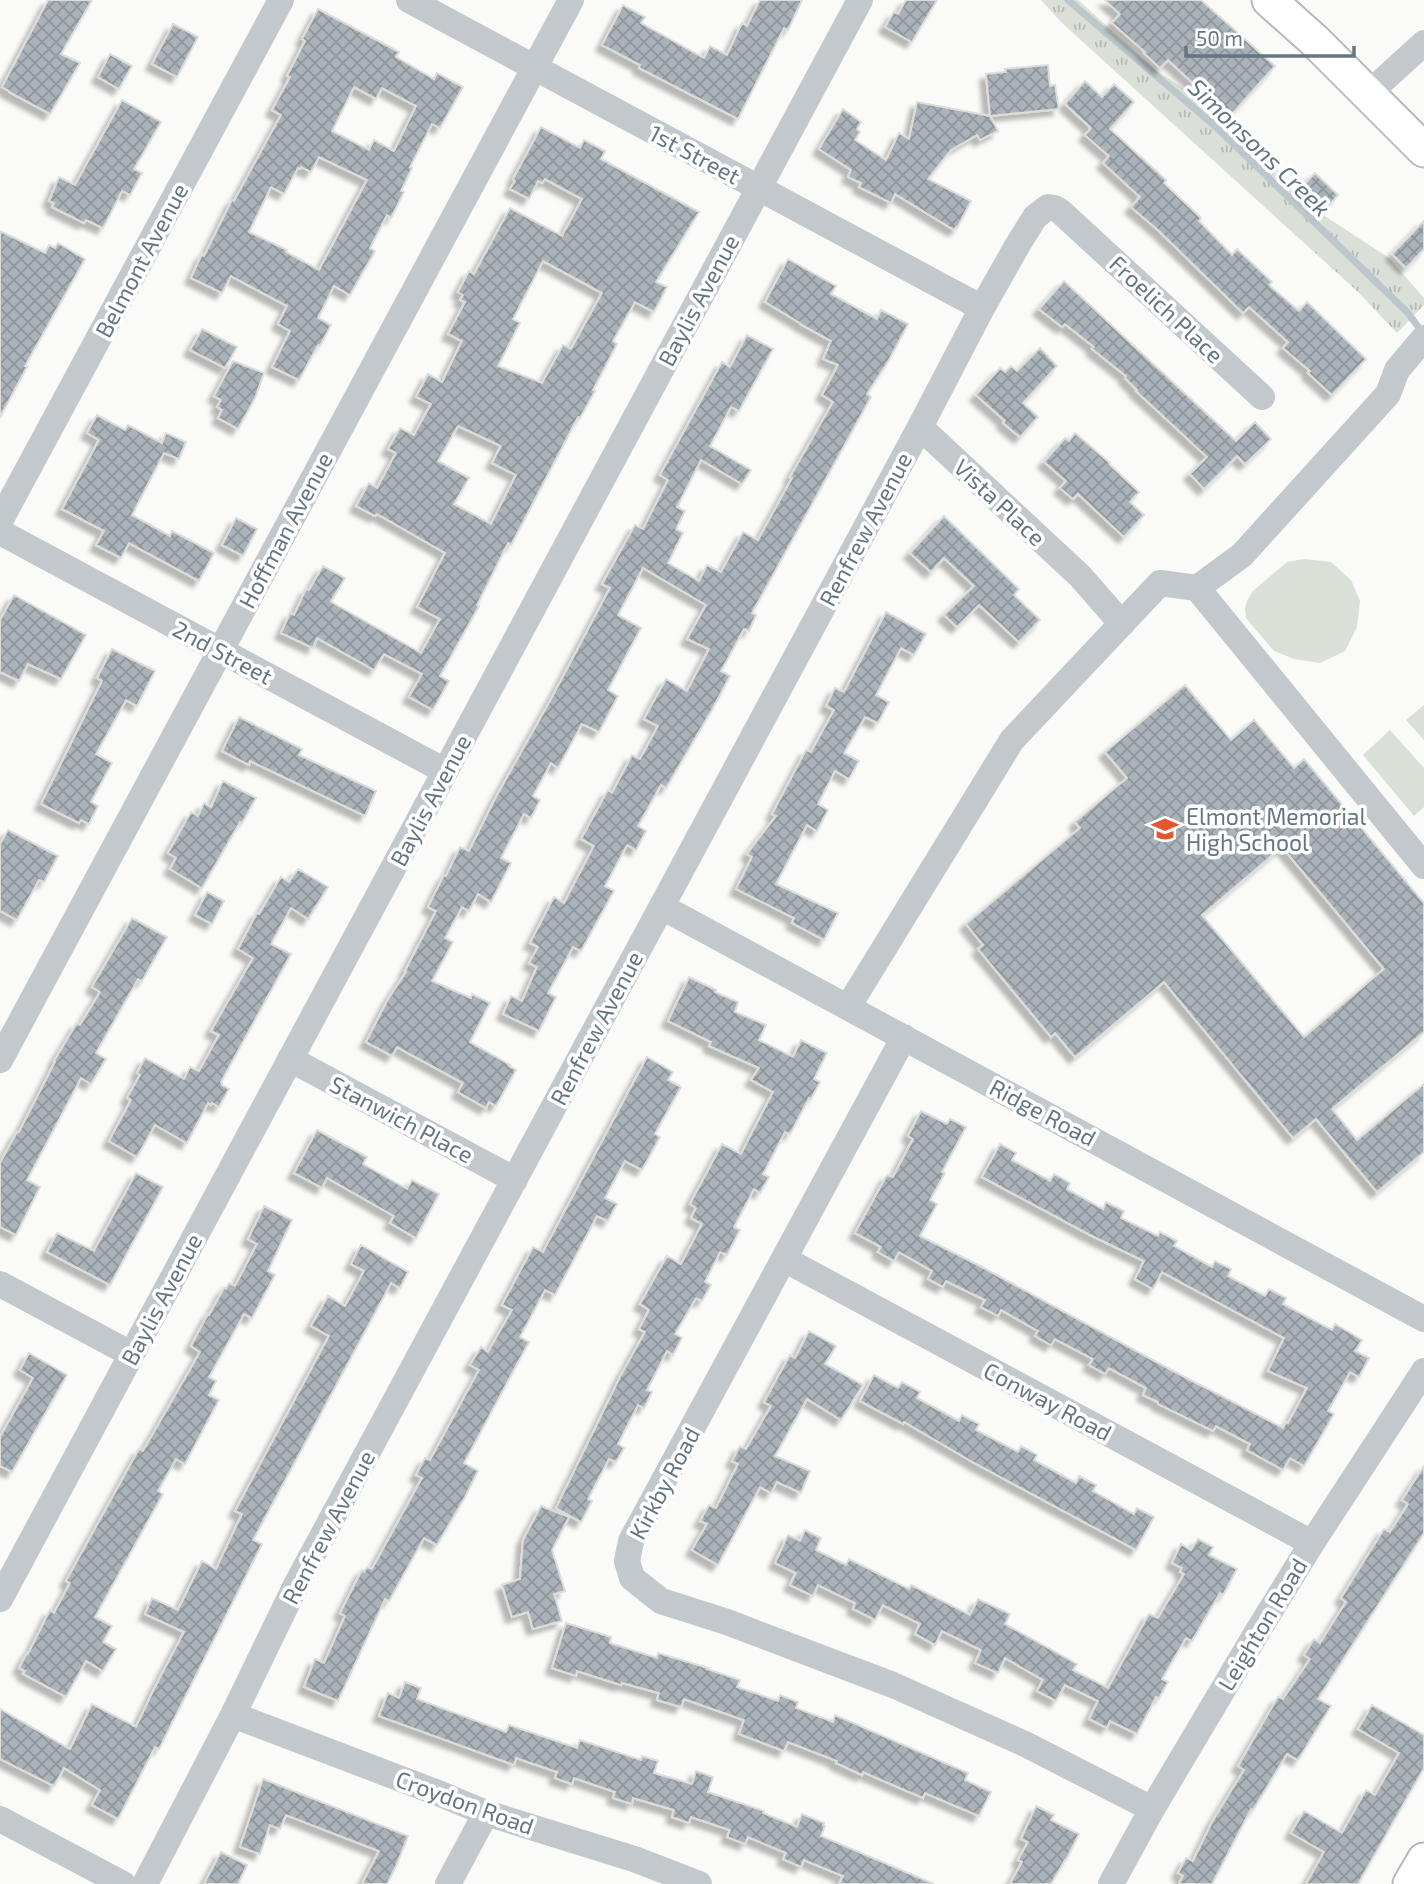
<svg xmlns="http://www.w3.org/2000/svg" width="1424" height="1884" font-family="'Exo 2',sans-serif">
	<style>
		.grass { fill: url(#grass-tufts) }
		.park { fill: #dadfd7 }
		.lines { fill: none; stroke-linecap: round; stroke-linejoin: round }
		.stream { stroke: #bbc7cb; stroke-width: 7 }
		.building { fill: url(#building-cross-hatch); stroke: #dcdcda; stroke-width: 2; fill-rule: evenodd; filter: url(#shadow) }
		.major-casing { stroke: #b5babe; stroke-width: 37 }
		.minor { stroke: #c3c8cc; stroke-width: 26 }
		.major { stroke: #fff; stroke-width: 33 }
		.labels { text-anchor: middle; dominant-baseline: central; stroke-width: 7; stroke-linejoin: round; paint-order: stroke }
		.street-label { font-size: 23px; fill: #657683; stroke: #fff }
		.poi-label { font-size: 23px; fill: #657683; stroke: #fff; text-anchor: start }
		.water-label { font-size: 24px; font-style: italic; fill: #60757c; stroke: #fff }
	</style>
	<defs>
		<pattern id="grass-tufts" width="24" height="20" patternUnits="userSpaceOnUse" patternTransform="scale(1.75)"><rect width="24" height="20" fill="#dadfd7"/><path d="M3 7l-1-3M5 7V3M7 7l1-3M15 17l-1-3M17 17v-4M19 17l1-3" fill="none" stroke="#b4b9b4"/></pattern>
		<pattern id="building-cross-hatch" width="8" height="8" patternUnits="userSpaceOnUse" patternTransform="scale(1.75)"><rect width="8" height="8" fill="#aab3b9"/><path d="M0 0l8 8M0 8l8-8" fill="none" stroke="#8e969c"/></pattern>
		<filter id="shadow"><feDropShadow dx="-6" dy="6" stdDeviation="2" flood-color="#0004"/></filter>
	</defs>
	<rect width="100%" height="100%" fill="#fafaf8"/>
	<!-- grass -->
	<path class="grass" d="M1041,0H1078L1156,70L1242,128L1305,203L1389,258L1424,298V305L1397,333L1357,291L1062,23Z"/>
	<!-- park -->
	<path class="park" d="M1304,559L1331,562L1351,580L1360,601L1357,627L1345,651L1320,663L1294,659L1274,651L1246,618L1245,609L1247,601L1253,591L1287,562Z
		M1424,705V740L1406,720Z
		M1390,730L1424,768V807L1414,816L1363,755Z"/>
	<g class="lines">
		<!-- stream -->
		<path class="stream" d="M1068,0L1216,127L1407,312L1419,328"/>
	</g>
	<!-- building -->
	<path class="building" d="M48,0H92L61,54L80,63L50,114L9,92V91L2,87Z
		M760,0H802L788,30L784,28L738,119L639,68L640,65L602,45L623,5L645,17L641,23L704,58L710,46L727,55L742,23L747,26Z
		M906,0H937L912,42L885,27L894,12L898,14Z
		M1105,0H1201L1275,66L1229,117L1168,60L1160,68L1144,53L1145,52L1112,23L1120,14Z
		M318,9L399,52L396,57L434,79L437,73L463,87L440,128L432,124L410,167L412,168L401,191L404,192L391,218L387,215L370,248L375,251L350,295L334,286L318,318L331,325L320,346L318,345L299,380L272,367L290,331L278,324L287,306L231,276L222,293L191,278L202,254L204,256L232,200L234,201L281,115L272,110L290,77L287,76L305,41L302,39ZM354,87L376,99L382,88L416,106L394,151L374,140L369,150L332,131ZM319,157L367,180L319,270L286,252L287,250L249,232L271,187L284,194L298,168L300,169L301,167L311,172Z
		M173,24L198,37L177,77L152,64Z
		M110,54L132,66L119,89L98,77Z
		M1048,65L1050,86L1055,85L1059,109L990,116L986,74L1006,72L1005,69Z
		M1085,81L1102,97L1114,84L1134,102L1110,129L1166,180L1164,183L1201,218L1199,221L1232,255L1237,249L1272,282L1269,285L1299,311L1307,302L1366,359L1332,395L1308,373L1310,371L1283,348L1288,342L1249,307L1243,313L1159,231L1131,207L1140,197L1103,163L1109,156L1085,135L1091,128L1065,104Z
		M122,100L161,122L134,169L142,173L130,195L122,191L103,228L86,220L84,223L52,207L54,203L49,201L59,177L75,185Z
		M917,102L990,116L998,131L980,140L977,135L951,150L928,179L971,201L957,228L956,227L954,230L895,194L891,203L859,187L861,183L848,177L851,170L819,149L843,109L861,122L857,129L860,132L855,140L886,160L899,133L909,139Z
		M541,127L580,148L584,140L605,151L601,159L699,212L656,282L667,287L654,312L635,302L613,341L617,344L593,390L595,391L580,418L578,417L511,545L508,543L477,605L479,606L440,676L449,681L433,710L409,697L422,674L384,654L374,670L317,638L313,648L281,633L290,613L294,615L306,589L309,590L323,566L345,578L331,601L333,603L421,653L440,619L417,607L445,553L377,514L375,516L356,506L369,483L377,488L396,453L388,449L400,428L414,435L431,404L416,397L428,374L442,382L462,341L448,334L465,302L460,300L463,295L458,292L469,271L474,274L510,208L562,236L582,199L545,179L542,183L538,181L529,199L510,189L515,181L513,179ZM543,261L602,293L571,349L563,345L542,383L498,366L520,323L513,319ZM458,426L501,446L492,463L516,475L491,524L454,504L469,478L438,461Z
		M1315,173L1338,195L1324,211L1300,189Z
		M1424,221V249L1406,268L1392,254Z
		M0,231L45,253L49,245L55,248L58,243L85,259L25,366L27,367L0,417Z
		M788,259L836,286L831,294L877,319L881,310L908,324L889,360L867,394L871,397L752,613L756,615L749,631L744,629L721,671L730,676L713,708L666,788L661,785L638,826L646,831L636,850L627,845L605,886L614,891L581,951L573,947L548,993L556,997L539,1031L503,1014L511,996L522,1001L537,967L529,963L538,947L530,943L554,897L564,903L594,846L581,839L608,790L612,793L632,755L640,759L658,726L644,719L666,679L687,691L709,649L687,639L706,605L643,568L618,615L641,628L608,690L618,696L599,732L582,724L558,768L551,763L533,796L540,800L531,818L524,814L501,858L511,863L491,902L478,894L469,911L462,907L445,938L453,942L432,981L471,998L472,994L490,1003L470,1042L510,1065L509,1066L516,1070L496,1106L489,1102L486,1108L458,1092L463,1083L397,1047L392,1056L366,1042L387,1001L406,972L405,971L436,911L428,907L444,875L446,876L460,847L469,851L496,797L550,701L610,588L602,584L635,525L643,529L668,480L660,475L722,362L730,367L747,335L773,349L739,411L731,407L710,446L751,470L742,484L701,460L677,507L685,511L676,529L683,533L668,563L699,581L707,565L721,572L743,532L758,540L792,478L790,477L833,402L822,395L838,365L823,359L831,341L800,324V323L765,302Z
		M1064,281L1236,441L1255,422L1271,439L1245,464L1237,456L1204,489L1190,474L1207,457L1136,391L1137,390L1125,378L1126,376L1092,349L1094,347L1065,324L1062,327L1039,309Z
		M202,329L237,347L225,368L190,350Z
		M1040,348L1057,366L1023,403L1038,417L1020,437L1003,423L1005,421L976,395L1000,368L1005,372L1011,366L1017,371Z
		M233,361L264,373L255,398L238,429L218,418L222,410L217,407L221,400L214,396Z
		M97,415L125,430L128,425L162,443L166,433L186,442L179,459L164,453L132,515L170,536L172,531L214,553L199,581L129,543L121,558L96,545L104,531L62,509L99,440L87,433Z
		M1075,433L1110,463L1109,464L1139,492L1130,502L1144,515L1124,537L1078,494L1073,499L1060,488L1066,481L1044,462L1065,438L1069,441Z
		M944,516L1019,589L1014,595L1040,620L1019,642L979,605L957,627L944,615L974,586L944,558L931,572L910,553Z
		M236,518L257,529L243,556L222,545Z
		M14,595L86,635L61,679L28,664L19,681L0,672V620Z
		M886,612L926,634L914,655L901,648L876,695L889,702L878,723L865,717L844,753L859,761L849,779L835,771L818,804L828,810L817,831L807,825L776,884L838,913L824,940L792,923L794,918L736,889L752,857L747,854L776,816L772,814L806,750L811,752L834,710L826,706L835,688L844,692Z
		M112,649L155,671L137,706L126,700L96,754L112,763L91,802L98,806L89,824L81,820L79,823L41,804L102,681L97,678Z
		M1185,685L1231,740L1254,720L1294,768L1304,759L1424,903V1032L1332,1109L1357,1140L1424,1084V1152L1377,1192L1316,1119L1293,1138L1164,982L1075,1057L1055,1033L1051,1037L978,949L983,945L966,924L1080,828L1075,822L1127,778L1105,752ZM1282,847L1384,969L1304,1037L1202,915Z
		M239,717L302,749L299,755L376,791L365,816L250,761L249,765L222,751Z
		M223,781L256,798L242,823L240,822L202,888L170,869L176,858L168,853L191,812L198,816L204,803L211,807Z
		M8,830L58,856L44,882L39,880L17,920L0,911V844Z
		M298,869L328,887L308,919L291,908L271,944L291,954L221,1082L222,1083V1085L229,1089L219,1107L212,1103L211,1105L208,1103L187,1143L155,1125L137,1157L109,1141L131,1100L127,1098L140,1075L137,1073L145,1058L184,1079L190,1067L199,1071L219,1035L211,1031L253,958L238,949L257,913L259,914L281,877L289,882Z
		M207,892L224,901L212,924L195,915Z
		M132,918L167,937L142,981L138,979L96,1053L106,1059L91,1084L81,1078L27,1180L40,1187L16,1235L0,1227V1163L17,1132H19L55,1062L54,1061L77,1023L80,1025L100,992L92,987Z
		M689,977L716,990L715,992L738,1002L735,1012L766,1025L759,1040L793,1057L801,1040L827,1053L814,1079L820,1082L811,1099L809,1098L790,1134L785,1132L763,1174L769,1177L760,1193L754,1189L734,1227L740,1230L727,1255L720,1252L705,1282L711,1285L702,1301L696,1298L675,1334L682,1338L673,1355L667,1351L647,1390L652,1392L644,1408L638,1405L618,1444L624,1448L616,1462L609,1459L588,1499L592,1501L581,1522L556,1508L620,1377L645,1332L639,1329L649,1310L640,1304L667,1256L681,1264L702,1224L691,1218L696,1208L690,1204L722,1144L741,1154L773,1092L751,1080L759,1068L709,1046L711,1042L668,1021Z
		M647,1057L673,1072L668,1080L681,1087L655,1134L660,1137L642,1170L625,1161L614,1181L605,1198L617,1204L608,1221L597,1216L555,1295L545,1290L520,1337L529,1342L464,1463L478,1471L465,1497L437,1545L424,1538L389,1601L385,1599L338,1701L304,1687L315,1659L324,1663L345,1616L340,1613L362,1570L364,1572L367,1567L372,1569L422,1478L416,1475L425,1458L430,1460L479,1370L470,1365L481,1347L488,1352L512,1310L502,1305L533,1247L543,1252Z
		M921,1111L947,1124L950,1119L966,1127L942,1172L945,1173L930,1200L937,1204L920,1236L980,1266L1173,1371L1283,1428L1286,1422L1288,1423L1307,1388L1268,1371L1284,1338L1162,1272L1153,1289L1135,1279L1144,1261L1090,1235L982,1177L1000,1144L1016,1153L1012,1160L1050,1181L1054,1174L1070,1183L1067,1189L1103,1209L1106,1202L1124,1211L1121,1218L1158,1236L1160,1232L1177,1241L1174,1246L1212,1267L1215,1261L1231,1269L1228,1276L1265,1296L1269,1289L1286,1298L1283,1304L1332,1330L1335,1324L1362,1340L1355,1351L1369,1358L1359,1377L1350,1372L1328,1411L1334,1414L1304,1466L1290,1458L1283,1470L1247,1450L1250,1444L1216,1426L1213,1431L1158,1404V1402L1143,1395L1146,1388L1109,1368L1105,1374L1089,1365L1093,1359L1055,1339L1051,1345L1035,1336L1038,1331L1001,1310L998,1316L981,1307L985,1300L946,1281L943,1287L928,1279L932,1271L899,1252L894,1261L878,1252L881,1247L855,1233L887,1175L893,1177L913,1139L908,1136Z
		M317,1130L367,1157L363,1164L407,1189L412,1180L439,1194L416,1238L390,1223L394,1216L327,1178L322,1188L294,1173Z
		M136,1173L163,1187L110,1285L47,1252L57,1233L94,1251Z
		M264,1206L292,1220L268,1271L275,1275L252,1318L244,1314L209,1377L216,1381L209,1395L219,1400L185,1464L176,1459L158,1491L163,1494L95,1617L112,1626L103,1642L116,1649L103,1671L86,1661L66,1697L23,1674L25,1671L19,1668L27,1653L28,1654L50,1610L54,1613L70,1583L66,1581L139,1449L143,1451L200,1352L191,1346L208,1314L209,1315L224,1288L226,1289L229,1283L235,1286L257,1244L248,1239Z
		M361,1245L408,1272L400,1288L391,1283L253,1540L262,1544L159,1749L155,1747L118,1819L92,1805L100,1790L64,1768L54,1786L0,1759V1709L70,1749L92,1704L136,1727L155,1687L184,1632L145,1614L152,1598L178,1610L202,1561L216,1569L242,1514L235,1511L329,1336L311,1326L328,1296L345,1306L364,1271L351,1264Z
		M809,1331L836,1346L825,1364L863,1385L841,1420L807,1399L775,1456L810,1471L801,1493L777,1482L771,1493L760,1487L718,1565L692,1550L707,1524L700,1521L709,1505L716,1508L738,1464L732,1461L740,1446L746,1449L771,1406L764,1402L790,1355L795,1358Z
		M29,1353L67,1375L12,1472L0,1466V1437L33,1378L20,1370Z
		M874,1375L898,1388L902,1382L920,1392L917,1398L959,1421L962,1415L979,1424L976,1430L1018,1452L1021,1446L1037,1455L1034,1460L1076,1483L1079,1476L1096,1485L1093,1491L1134,1514L1137,1508L1154,1517L1136,1550L976,1464L904,1422L903,1424L860,1401Z
		M1424,1466V1533L1318,1699L1331,1706L1298,1760L1287,1754L1253,1810L1251,1809L1212,1884H1179L1183,1876L1178,1873L1186,1858L1193,1861L1212,1822L1244,1770L1238,1766L1278,1697L1283,1699L1310,1659L1304,1655L1314,1639L1320,1643L1346,1602L1341,1598L1384,1529L1390,1532L1408,1504L1402,1500Z
		M541,1506L569,1517L552,1550L565,1591L554,1594L562,1621L533,1629L528,1612L512,1617L502,1585L520,1579L523,1540Z
		M805,1530L821,1538L816,1550L846,1565L849,1559L909,1589L911,1585L970,1615L978,1599L1010,1614L1005,1624L1077,1664L1073,1670L1108,1688L1149,1614L1158,1618L1184,1574L1180,1572L1182,1568L1172,1563L1181,1544L1191,1550L1198,1539L1213,1547L1209,1555L1237,1569L1223,1595L1220,1593L1192,1641L1186,1638L1162,1679L1168,1682L1159,1698L1156,1697L1137,1734L1110,1721L1107,1728L1089,1719L1098,1701L1065,1685L1056,1701L1037,1691L1043,1680L1005,1658L998,1673L975,1663L981,1650L942,1631L935,1645L915,1634L920,1624L883,1605L875,1620L853,1609L855,1603L818,1585L813,1596L790,1585L796,1573L775,1563L788,1535L800,1541Z
		M566,1623L611,1637L610,1643L657,1658L658,1653L708,1668L707,1669L740,1680L737,1687L778,1701L780,1695L798,1702L796,1708L833,1722L835,1715L968,1773L965,1780L991,1792L979,1816L925,1793L923,1798L863,1772L862,1775L836,1763L837,1761L788,1742L784,1751L739,1734L744,1720L684,1699L681,1707L657,1700L659,1693L622,1683L621,1685L577,1671L576,1676L552,1668Z
		M405,1682L421,1688L417,1699L506,1732L509,1725L577,1748L580,1740L641,1760L642,1756L658,1761L654,1773L692,1784L696,1771L713,1777L708,1792L764,1811L763,1813L797,1827L802,1814L824,1823L823,1825L825,1826L821,1836L934,1884H839L843,1876L804,1860L801,1867L783,1859L786,1853L748,1837L745,1844L727,1837L730,1830L691,1817L689,1823L672,1817L674,1810L633,1798L632,1804L613,1798L615,1792L574,1778L572,1784L555,1778L557,1772L516,1758L514,1765L379,1716L388,1693L399,1698Z
		M1372,1705L1424,1735V1768L1358,1884H1306L1324,1852L1291,1833L1304,1811L1342,1833L1366,1790L1375,1795L1399,1753L1358,1729Z
		M263,1779L408,1836L396,1866L387,1884H362L379,1851L286,1815L280,1829L270,1825L260,1854L240,1847Z
		M1036,1806L1054,1815L1051,1820L1079,1834L1066,1860H1065L1051,1884H1010L1022,1862L1018,1860L1028,1842L1021,1839Z
		M221,1852L247,1865L238,1884H204Z"/>
	<g class="lines">
		<!-- major casing -->
		<g class="major-casing">
			<path id="major" d="M1269,0L1314,40L1424,150
				M1410,1884L1424,1860"/>
		</g>
		<!-- minor -->
		<path class="minor" d="M409,0L982,308
			M1368,94L1424,43
			M920,427L1080,576L1122,624
			M0,521L281,0
			M0,532L445,771
			M1197,588L1424,866
			M662,907L1424,1319
			M848,1007L1012,740L1160,583L1197,588L1242,555L1388,394L1397,370L1424,338
			M904,1037L631,1541L627,1561L632,1578L661,1601L727,1622L893,1685L1025,1744L1152,1809
			M290,1059L515,1180
			M0,1060L571,0
			M784,1259L1312,1543
			M0,1284L131,1354
			M0,1599L860,0
			M233,1715L438,1793L486,1813L634,1859L699,1884
			M0,1819L123,1884
			M145,1884L233,1715L296,1585L920,427L982,308L1017,246L1035,217L1048,207L1055,208L1061,212L1262,397
			M448,1884L486,1813
			M1111,1884L1152,1809L1256,1634L1312,1543L1424,1371"/>
		<!-- major -->
		<use href="#major" class="major"/>
	</g>
	<!-- icons -->
	<defs>
		<g id="school-bare" transform="scale(2.1)"><path d="M0-5L7-2L0 1L-7-2ZM-4 1L0 2.5L4 1V4Q0 6-4 4Z" fill="#e4572e" stroke="#fff" stroke-width="2.5" paint-order="stroke"/></g>
	</defs>
	<g fill-rule="evenodd">
		<use href="#school-bare" x="1165" y="829"/>
	</g>
	<g class="labels">
		<!-- street labels -->
		<g class="street-label">
			<text transform="translate(695 154) rotate(28)">1st Street</text>
			<text transform="translate(141 260) rotate(-62)">Belmont Avenue</text>
			<text transform="translate(698 300) rotate(-62)">Baylis Avenue</text>
			<text transform="translate(1167 309) rotate(43)">Froelich Place</text>
			<text transform="translate(1000 502) rotate(43)">Vista Place</text>
			<text transform="translate(865 529) rotate(-62)">Renfrew Avenue</text>
			<text transform="translate(285 530) rotate(-62)">Hoffman Avenue</text>
			<text transform="translate(223 652) rotate(28)">2nd Street</text>
			<text transform="translate(430 800) rotate(-62)">Baylis Avenue</text>
			<text transform="translate(596 1028) rotate(-62)">Renfrew Avenue</text>
			<text transform="translate(1043 1112) rotate(28)">Ridge Road</text>
			<text transform="translate(402 1119) rotate(28)">Stanwich Place</text>
			<text transform="translate(161 1299) rotate(-62)">Baylis Avenue</text>
			<text transform="translate(1048 1401) rotate(28)">Conway Road</text>
			<text transform="translate(664 1483) rotate(-62)">Kirkby Road</text>
			<text transform="translate(328 1527) rotate(-62)">Renfrew Avenue</text>
			<text transform="translate(1262 1624) rotate(-59)">Leighton Road</text>
			<text transform="translate(465 1802) rotate(20)">Croydon Road</text>
		</g>
		<!-- poi labels -->
		<g class="poi-label">
			<text x="1186" y="816">Elmont Memorial<tspan x="1186" dy="26">High School</tspan></text>
		</g>
		<!-- water labels -->
		<g class="water-label">
			<text transform="translate(1260 147) rotate(44)">Simonsons Creek</text>
		</g>
	</g>
	<!-- scale -->
	<path d="M1186 46v10h168v-10" fill="none" stroke="#657683" stroke-width="3.5"/>
	<text x="1196" y="46" font-size="21" fill="#657683" stroke="#ffffff" stroke-width="5" paint-order="stroke">50 m</text>
</svg>
